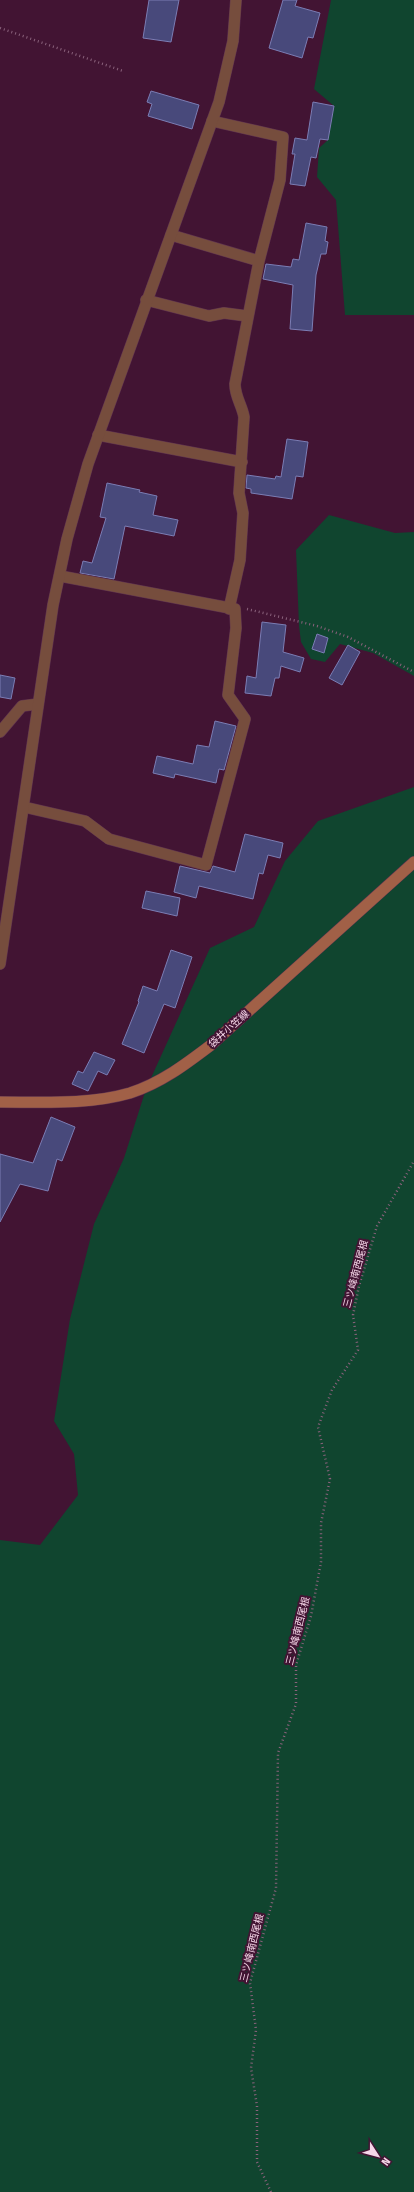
<svg xmlns="http://www.w3.org/2000/svg" width="414" height="2192" font-family="'Fira Sans Condensed','Noto Sans JP',sans-serif">
	<style>
		.green { fill: #10452f }
		.building { fill: #48497b; stroke: #7b7db4 }
		.lines { fill: none; stroke-linecap: round; stroke-linejoin: round }
		.minor-casing { stroke: #5f3350; stroke-width: 12 }
		.tertiary-casing { stroke: #5f3350; stroke-width: 12 }
		.secondary-casing { stroke: #5f3350; stroke-width: 12 }
		.path { stroke: #8a627c; stroke-width: 2.5; stroke-dasharray: 1 3; stroke-linecap: butt }
		.minor { stroke: #764d3d; stroke-width: 11 }
		.tertiary { stroke: #764d3d; stroke-width: 11 }
		.secondary { stroke: #a16047; stroke-width: 11 }
		.labels { text-anchor: middle; dominant-baseline: central; stroke-width: 4; stroke-linejoin: round; paint-order: stroke }
		.street-label { font-size: 10px; fill: #f5d6e8; stroke: #421433 }
	</style>
	<rect width="100%" height="100%" fill="#421433"/>
	<!-- green -->
	<path class="green" d="M331,0H414V315H345L336,200L317,177L319,148L328,140L334,106L314,89Z
		M329,515L395,533L414,532V676L373,653L340,644L325,662L311,659L301,642L299,626L296,550Z
		M414,787V2192H0V1540L40,1545L78,1495L74,1454L54,1421L70,1319L94,1224L124,1158L146,1089L210,948L254,927L285,861L318,821Z"/>
	<!-- building -->
	<path class="building" d="M149,0H179L171,42L143,38Z
		M283,0H297L295,6L320,13L313,38L308,37L302,58L269,48Z
		M151,91L199,105L192,129L148,116L152,104L147,102Z
		M313,102L334,106L328,140L320,139L316,158L311,157L305,186L290,184L295,154H292L295,138L307,140Z
		M306,223L327,227L325,241L328,242L326,254H321L316,275L312,331L290,329L293,285L263,279L266,264L291,267L293,259L299,260Z
		M287,439L308,442L303,477L296,476L292,499L251,493V489L246,488L247,475L275,479L276,476L281,477Z
		M107,483L140,490L139,492L157,496L153,515L178,520L174,536L125,526L114,579L80,573L83,561L92,563L106,518L100,517Z
		M262,622L286,625L283,652L304,658L300,672L281,666L279,678H275L271,696L245,693L247,676L256,678Z
		M317,634L328,638L324,653L312,649Z
		M348,645L360,652L342,685L329,678Z
		M0,675L15,678L11,699L0,697Z
		M215,721L236,726L224,770L219,769L216,783L175,774L174,778L153,773L157,756L193,764L197,745L209,747Z
		M245,834L283,843L280,858L268,855L263,874L259,873L253,899L199,886L196,898L174,892L180,866L210,873L213,866L235,872Z
		M146,891L180,898L177,916L142,908Z
		M171,950L192,957L175,1008L164,1004L144,1053L122,1044L139,1002L138,1001L143,986L157,991Z
		M94,1052L115,1060L107,1075L98,1071L88,1091L72,1084L78,1071L83,1073Z
		M51,1117L75,1127L62,1161L57,1159L48,1191L20,1184L0,1222V1154L33,1163Z"/>
	<g class="lines">
		<!-- minor casing -->
		<g class="minor-casing">
			<path id="minor" d="M212,121L283,137L280,180L259,261L235,384C235,397 242,405 244,417L239,493L243,513L240,560L229,609
				M171,235L259,261
				M146,300L209,316L224,313L247,316
				M98,435L242,462
				M0,732L22,706L38,704
				M24,807L85,821L109,839L206,865L245,719L228,695L236,628L235,609L60,576"/>
		</g>
		<!-- tertiary casing -->
		<g class="tertiary-casing">
			<path id="tertiary" d="M0,964L53,605L67,539L88,464L219,102L233,41L236,0"/>
		</g>
		<!-- secondary casing -->
		<g class="secondary-casing">
			<path id="secondary" d="M0,1102C42,1102 89,1105 130,1093C161,1083 186,1064 211,1045L414,862"/>
		</g>
		<!-- path -->
		<path class="path" d="M0,28L123,71
			M247,609L317,626L348,637L414,672
			M271,2192L257,2162V2106L251,2068L256,2030L250,1983L276,1888L278,1753L296,1704V1665L311,1616L321,1562V1523L330,1479L318,1427L332,1390L358,1350L353,1315L359,1286L377,1226L414,1161"/>
		<!-- minor -->
		<use href="#minor" class="minor"/>
		<!-- tertiary -->
		<use href="#tertiary" class="tertiary"/>
		<!-- secondary -->
		<use href="#secondary" class="secondary"/>
	</g>
	<g class="labels">
		<!-- street labels -->
		<g class="street-label">
			<text transform="translate(229 1029) rotate(-42)">袋井小笠線</text>
			<text transform="translate(356 1274) rotate(-75)">三ツ峰南西尾根</text>
			<text transform="translate(298 1631) rotate(-76)">三ツ峰南西尾根</text>
			<text transform="translate(252 1948) rotate(-76)">三ツ峰南西尾根</text>
		</g>
	</g>
	<!-- north arrow -->
	<g transform="translate(378 2156) rotate(126)" stroke="#421433" stroke-width="3" paint-order="stroke">
	<path d="M0-3L7 15L0 10L-7 15Z" fill="#f5d6e8"/>
	<text y="-6" font-size="11" font-weight="bold" text-anchor="middle" fill="#f5d6e8">N</text>
	</g>
</svg>
